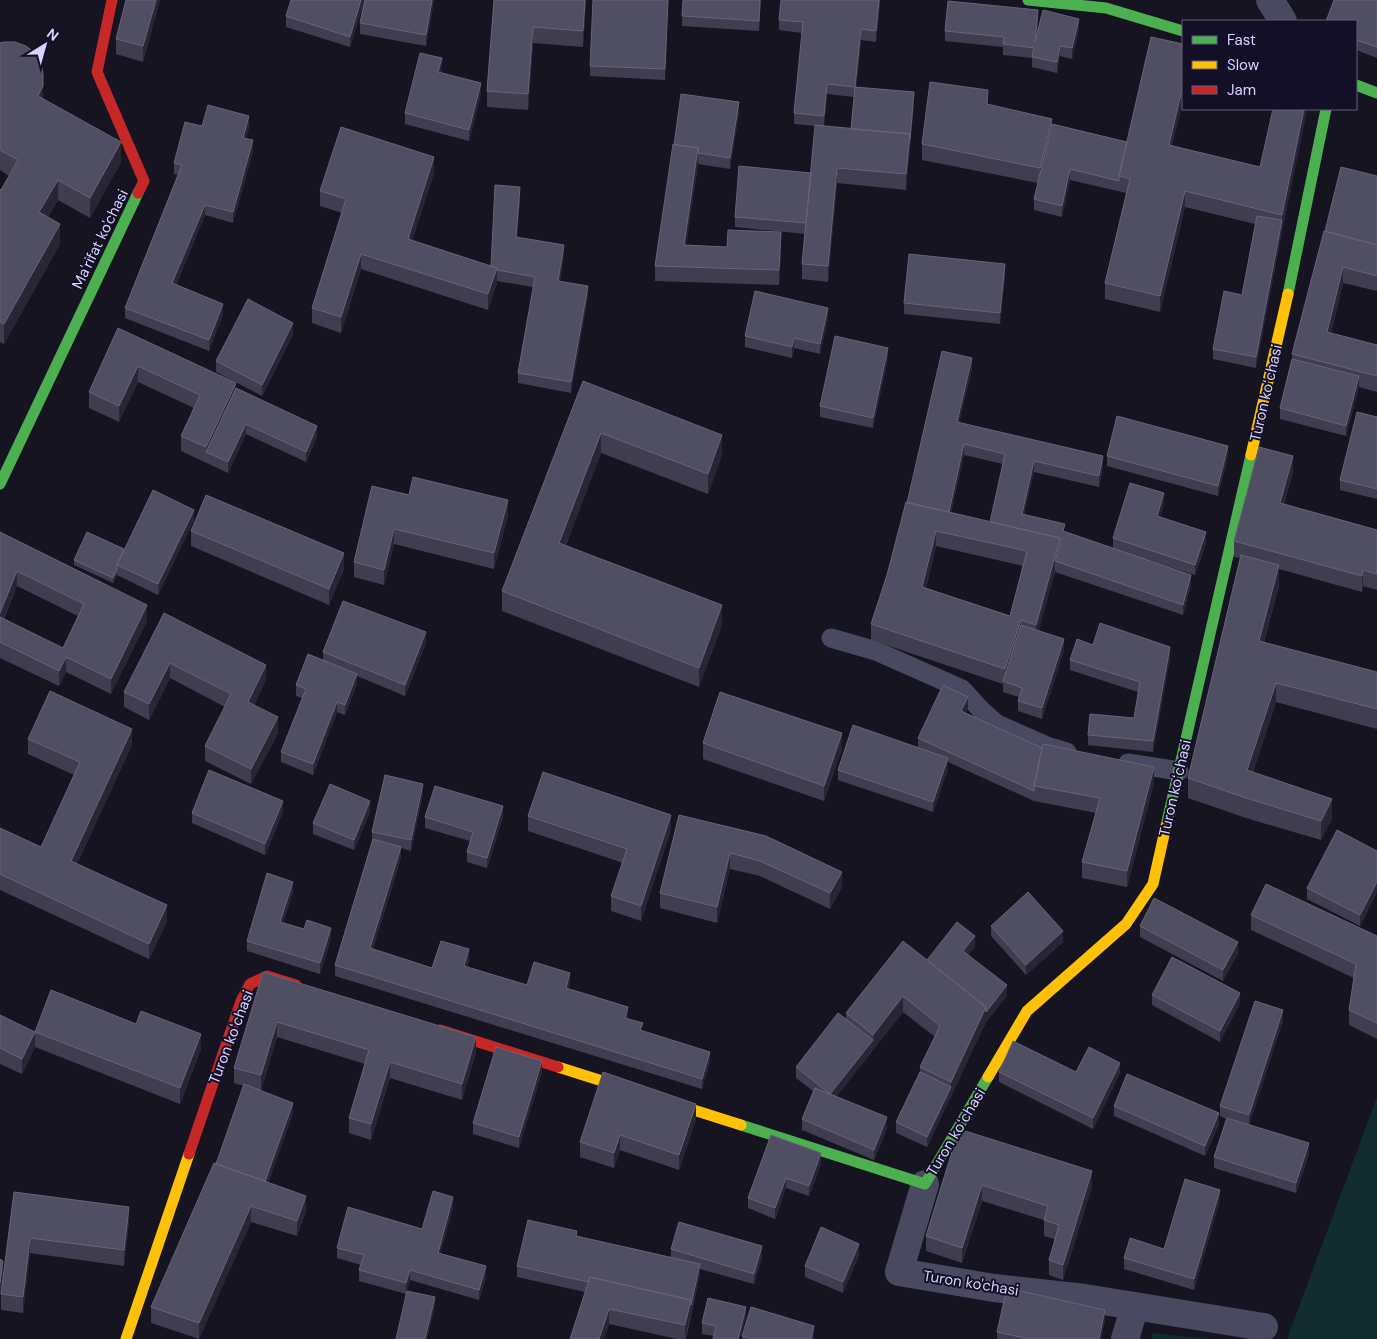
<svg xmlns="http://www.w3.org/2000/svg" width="1377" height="1339" font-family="'DM Sans',sans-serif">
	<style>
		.green { fill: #132c2d }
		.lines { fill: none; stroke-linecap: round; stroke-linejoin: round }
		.lane { stroke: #4a4962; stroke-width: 19 }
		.street { stroke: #4a4962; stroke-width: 28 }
		.fast { stroke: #4caf50; stroke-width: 11 }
		.slow { stroke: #ffc107; stroke-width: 11 }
		.jam { stroke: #c62828; stroke-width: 11 }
		.wall { fill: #403d50; fill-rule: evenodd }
		.shaded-wall { fill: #282635 }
		.building { fill: #504e63; stroke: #66637b; fill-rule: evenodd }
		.labels { text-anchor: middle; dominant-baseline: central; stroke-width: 4; stroke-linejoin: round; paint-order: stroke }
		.street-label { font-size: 15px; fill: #d9d4ff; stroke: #130f26 }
	</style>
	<rect width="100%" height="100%" fill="#161421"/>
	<!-- green -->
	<path class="green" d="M1377,1097V1339H1287Z
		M1153,1333L1208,1339H1151Z"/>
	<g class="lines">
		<!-- lane -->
		<path class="lane" d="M831,638L876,651L962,689L982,711L997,724L1047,746L1067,752
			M1128,763L1179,771"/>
		<!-- street -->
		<path class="street" d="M1270,0L1283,21
			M925,1184L899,1272L994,1288L1085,1298L1264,1327
			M1125,1339L1135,1306"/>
		<!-- fast -->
		<path class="fast" d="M1028,0L1106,8L1183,31
			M1356,85L1377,93
			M1288,294L1326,109
			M0,484L138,193
			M1166,826L1251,455
			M741,1125L925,1184L988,1077"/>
		<!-- slow -->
		<path class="slow" d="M1251,455L1288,294
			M558,1067L741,1125
			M988,1077L1027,1011L1126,924L1153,884L1166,826
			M126,1339L189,1154"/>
		<!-- jam -->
		<path class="jam" d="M112,0L97,72L144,181L138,193
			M440,1030L558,1067
			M189,1154L241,1001L250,984L267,976L296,985"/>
	</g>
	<!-- wall -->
	<path class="wall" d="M160,0L143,62L116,54V39Z
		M291,0H434L426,46L360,34V23L364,2L350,47L286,27V16Z
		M494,0H586L583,47L533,43L528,110L487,107V91Z
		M668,0L665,80L590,76V66Z
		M683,0H761L759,31L682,26Z
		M880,0L876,42L861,40L856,87L914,103L906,190L837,183L828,282L802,279V264L805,234L735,227V217L811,173L815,126L794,124V113L802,33L779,30V20ZM827,94L854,97L851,129L824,126Z
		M1377,0V58L1356,50V21Z
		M1038,21L1037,35L1079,29L1072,59L1060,56L1057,73L1032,67V58L1003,55V47L945,41V31Z
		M0,43L43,99L121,162L90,218L58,200L48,217L60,244L4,344L0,342V189L1,190L9,176L0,170Z
		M442,69L441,73L481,94L469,141L405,124V113Z
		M988,105L1052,124L1127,142L1172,146L1260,167L1307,109L1282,231L1256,368L1213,359V349L1242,295L1255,224L1185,207L1160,312L1105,299V283L1126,193L1070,180L1062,217L1034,210V199L1038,183L922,160V144Z
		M739,113L730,169L698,164L686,245L727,247L781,248L779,285L655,281V266L674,145Z
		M202,126L249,127L246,138L253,151L233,223L205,215L176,285L223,314L209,351L125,318V308L178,175L174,174V163Z
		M434,173L412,241L491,266L520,197L517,237L564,256L560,281L588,296L571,393L518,383V373L533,287L497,281V283L488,310L361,269L341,333L312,323V308L342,213L320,206V191Z
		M1377,176V291L1343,283L1331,333L1377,345V392L1359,387L1346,436L1280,419V408L1292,359V354L1325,231Z
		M1005,275L1000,324L904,314V303Z
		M828,318L820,354L794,348L792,358L745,347V336Z
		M118,328L236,388L317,436L306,462L246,434L228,473L181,451V436L194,408L138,382L119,422L89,408V392Z
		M293,334L262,396L216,372V361Z
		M888,358L873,428L820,417V406Z
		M972,369L959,423L1103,466L1099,487L1034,472L1024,514L1065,532L1113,548V538L1164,503L1160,517L1206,543L1195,575L1145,559L1191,585L1183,615L1055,572L1038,631L1064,650L1042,719L1018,711V701L1019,697L1003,692V684L871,640V624L887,575L907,503ZM964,455L1003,464L990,522L951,513ZM936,546L1023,566L1010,616L926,588Z
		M583,381L722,455L708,494L601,453L566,545L722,625L699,687L502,611V591Z
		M1377,417V499L1340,490V480Z
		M1107,456H1228L1218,496L1107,466Z
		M1293,472L1284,504L1377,530V590L1363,586L1362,592L1279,569V585L1264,643L1377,672V729L1276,702L1253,772L1332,819L1321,840L1246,818L1188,798V778L1240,558L1234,557V541Z
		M409,495L508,515L494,569L394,544L384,585L354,577V562Z
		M194,520L158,595L117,575L113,583L74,565V560L124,549Z
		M191,531L344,569L329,605L191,546Z
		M0,532L147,621L111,694L66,672L59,686L0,658ZM17,586L78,616L63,648L4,619Z
		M164,613L266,680L254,705L278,733L251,784L205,761V746L225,707L170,678L149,720L124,707V692Z
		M426,643L405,696L357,676V684L345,715L337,712L313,775L281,762V752L302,698L296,696V685L323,661V652Z
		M1093,645L1170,658L1153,752L1088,745V735L1134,718L1138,692L1070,670V660Z
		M968,708L965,713L1042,748L1154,783L1127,887L1082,878V862L1096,813L1034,801L948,762V769L933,812L838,780V770L918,748V738Z
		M28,739L132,745L77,864L167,921L149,959L0,890V828L41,847L74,775L28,754Z
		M703,743L842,749L824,801L703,759Z
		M423,794L411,851L401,848V858L373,949L432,968L469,960L467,967L527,985L570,984L568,989L628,1019L643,1031L710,1062L702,1089L335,976V965L372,842V832Z
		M283,812L265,855L192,823V813Z
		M370,812L354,850L313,834V823Z
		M679,815L842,887L830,909L760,876L730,869L717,923L660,908V893Z
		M528,816L671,830L641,921L611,911V896L623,863L528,831Z
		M425,817H503L487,868L467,862V852L470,841L425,828Z
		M1377,851V892L1360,926L1307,899V888Z
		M293,892L283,923L331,938L320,974L247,951V941Z
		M1251,915L1377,936V1039L1349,1025V1010L1354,978L1251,930Z
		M991,926L1063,942L1026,975L991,936Z
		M1140,926L1238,953L1223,981L1140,937Z
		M975,947L968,955L1007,996L986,1022L927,1147L896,1133V1122L920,1072V1067L935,1037L903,1012L836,1097L887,1128L874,1160L802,1130V1119L813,1091L796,1078V1067L846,1019V1013L927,960Z
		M263,972L476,1052L462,1100L390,1078L371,1140L349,1133V1118L365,1064L277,1037L261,1091L293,1113L268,1183L306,1211L297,1236L251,1222L199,1339L151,1323V1307L216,1164L244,1086L234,1083V1068Z
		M1152,995L1240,1003L1220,1042L1152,1005Z
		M0,1015L35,1032L201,1049L180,1104L35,1047L22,1074L0,1064Z
		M1283,1021L1249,1125L1309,1154L1296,1193L1214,1168V1157L1226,1119L1220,1116V1106Z
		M542,1072L519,1148L473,1134V1123Z
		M999,1072H1076L1120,1073L1093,1129L999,1082Z
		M1114,1106L1219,1124L1205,1156L1114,1116Z
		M696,1119L679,1170L620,1150L614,1168L580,1157V1142Z
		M959,1129L1092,1186L1063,1280L1049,1275V1260L1055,1239L1044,1236V1220L982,1201L962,1263L926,1251V1236Z
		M771,1135L821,1164L809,1196L786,1188L775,1219L748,1208V1198Z
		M14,1192L129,1222L124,1266L30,1253L23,1313L1,1310V1294Z
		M1220,1200L1194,1290L1124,1269V1258L1164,1249Z
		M453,1207L440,1253L486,1277L479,1300L410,1280L407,1291L435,1308L406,1294L359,1281V1270L361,1265L337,1258V1248L422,1229Z
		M577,1236L671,1257V1249L762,1257L754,1284L700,1269V1274L686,1339H677L609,1324L604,1339H570L585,1292L517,1277V1266Z
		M859,1255L843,1293L805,1277V1266Z
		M746,1318L714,1336L702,1334V1323Z
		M1105,1320L1101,1339H997V1332Z
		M742,1336L814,1337V1339H742Z"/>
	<!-- shaded-wall -->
	<path class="shaded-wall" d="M156,0H160L143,62V46Z
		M361,0H365L350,47V37Z
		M432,0H434L426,46V35Z
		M585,0H586L583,47V31Z
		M668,0L665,80V69Z
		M760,0H761L759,31V21Z
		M879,0L880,5L876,42V31Z
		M1038,10V21L1035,53V42Z
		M1079,19V29L1072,59V48Z
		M533,27V43L528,110V94Z
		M861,29V40L855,97V87Z
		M1060,46V56L1057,73V62Z
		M442,58V69L438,83V72Z
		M43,74V106L38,96Z
		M481,83V94L469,141V130Z
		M827,84V94L824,127V116Z
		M1183,85V101L1169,160V145Z
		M914,92V103L906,190V174Z
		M739,102V113L730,169V158Z
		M1304,109H1307V111L1282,231L1256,368V357L1282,220V215Z
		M249,116V127L243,148V138Z
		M1052,119V134L1040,184V168Z
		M253,140V151L233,223V212Z
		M121,142V162L90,218V198Z
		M698,148V164L684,261V245Z
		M434,157V173L408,255V239Z
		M837,168V183L828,282V266Z
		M1070,169V180L1062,217V206Z
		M58,180V200L39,232V212Z
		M520,187V197L516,248V237Z
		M1185,191V207L1160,312V296Z
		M205,205V215L172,294V283Z
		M60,224V244L4,344V324Z
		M781,232V248L779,285V270Z
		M564,245V256L558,291V281Z
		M361,254V269L341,333V317Z
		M1005,264V275L1000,324V313Z
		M1343,267V283L1327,348V332Z
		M497,268V283L488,310V294Z
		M588,286V296L571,393V382Z
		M223,304V314L209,351V340Z
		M828,308V318L820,354V344Z
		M293,323V334L262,396V385Z
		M794,338V348L792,358V347Z
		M888,348V358L873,428V418Z
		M972,358V369L957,433V422Z
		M138,366V382L119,422V406Z
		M1359,376V387L1346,436V426Z
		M236,383V398L206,452V447Z
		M246,424V434L228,473V462Z
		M317,426V436L306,462V452Z
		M601,433V453L559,563V543Z
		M722,435V455L708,494V474Z
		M964,444V455L948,527V517Z
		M1228,446V456L1218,496V486Z
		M1103,456V466L1099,487V476Z
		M1293,456V472L1280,519V503Z
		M1034,461V472L1022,525V514Z
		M1164,493V503L1157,527V516Z
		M508,500V515L494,569V553Z
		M194,510V520L158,595V584Z
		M394,529V544L384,585V570Z
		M936,531V546L922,603V587Z
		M1206,532V543L1195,575V565Z
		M1060,538V554L1055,561V572L1036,641V625Z
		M344,553V569L329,605V589Z
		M1279,565V585L1259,661V641Z
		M117,570V575L113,583V578Z
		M1363,570V586L1362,592V576Z
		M17,571V586L0,628V613Z
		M1191,575V585L1183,615V605Z
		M147,605V621L111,694V679Z
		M722,605V625L699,687V668Z
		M1021,620V636L1005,682V669Z
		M426,632V643L405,696V685Z
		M1064,639V650L1042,719V708Z
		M1170,647V658L1153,752V741Z
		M66,657V672L59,686V671Z
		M170,663V678L149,720V704Z
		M266,665V680L248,718V702Z
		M357,674V684L345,715V705Z
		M1276,683V702L1247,790V770Z
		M968,697V708L961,721V711Z
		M337,702V712L313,775V764Z
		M278,717V733L251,784V769Z
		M132,729V745L71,877V861Z
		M842,733V749L824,801V786Z
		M948,758V769L933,812V802Z
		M1154,767V783L1127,887V871Z
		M423,784V794L411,851V840Z
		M1332,799V819L1321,840V821Z
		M283,801V812L265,855V844Z
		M370,801V812L354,850V840Z
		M503,806V817L487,868V858Z
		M671,815V830L641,921V906Z
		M401,847V858L370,959V948Z
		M730,853V869L717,923V907Z
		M842,872V887L830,909V893Z
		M293,882V892L280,932V922Z
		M1377,882V892L1360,926V915Z
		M167,905V921L149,959V944Z
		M331,928V938L320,974V963Z
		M1063,931V942L1026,975V965Z
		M975,936V947L963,961V951Z
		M1238,942V953L1223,981V970Z
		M469,949V960L464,976V966Z
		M570,973V984L566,999V988Z
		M1007,985V996L986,1022L927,1147V1137L951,1087V1082L986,1007Z
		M1240,993V1003L1220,1042V1031Z
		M903,996V1012L830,1105V1094L873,1040V1035Z
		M628,1007V1018L625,1028V1018Z
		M1283,1010V1021L1249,1126V1115Z
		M277,1022V1037L261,1091V1075Z
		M35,1032V1047L22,1074V1059Z
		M201,1034V1049L180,1104V1088Z
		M476,1037V1052L462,1100V1084Z
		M710,1052V1062L702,1089V1079Z
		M542,1061V1072L519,1148V1137Z
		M390,1062V1078L371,1140V1124Z
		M1120,1063V1073L1093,1129V1118Z
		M293,1103V1113L264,1196V1186Z
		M696,1104V1119L679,1170V1155Z
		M1219,1113V1124L1205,1156V1146Z
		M887,1117V1128L874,1160V1150Z
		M620,1135V1150L614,1168V1153Z
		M1309,1143V1154L1296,1193V1183Z
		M821,1153V1164L809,1196V1186Z
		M1092,1171V1186L1063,1280V1265Z
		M786,1178V1188L775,1219V1208Z
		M982,1185V1201L962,1263V1248Z
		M1220,1190V1200L1194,1290V1279Z
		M306,1196V1211L297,1236V1221Z
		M453,1197V1207L438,1263V1253Z
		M251,1206V1222L199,1339V1323Z
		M129,1207V1222L124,1266V1250Z
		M30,1238V1253L23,1313V1297Z
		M859,1244V1255L843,1293V1282Z
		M762,1246V1257L754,1284V1274Z
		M3,1261V1276L0,1299V1283Z
		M700,1264V1274L685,1339V1325Z
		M486,1266V1277L479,1300V1290Z
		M410,1270V1280L406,1294V1283Z
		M435,1297V1308L427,1339H425Z
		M746,1307V1318L740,1339H738Z
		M609,1309V1324L604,1339H599Z
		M1105,1310V1320L1101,1339H1099Z
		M814,1326V1339H811Z"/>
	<!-- building -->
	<path class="building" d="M126,0H156L143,46L116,39Z
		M291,0H361L350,37L286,16Z
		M365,0H432L426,35L360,23Z
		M494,0H585L583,31L533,27L528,94L487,91Z
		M593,0H668L665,69L590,66Z
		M683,0H760L759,21L682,16Z
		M781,0H879L876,31L861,29L855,87L914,92L910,139V134L851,129L855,87L827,84L824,116L794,113L803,22L779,20Z
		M1334,0H1377V47L1356,40V21H1326Z
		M948,1L1038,10L1035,42L1043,10L1079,19L1072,48L1060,46L1057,62L1032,57L1034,48L1003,44L1004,37L945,31Z
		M1151,37L1183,44V85L1169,145L1260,167L1273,109H1304L1282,215L1185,191L1160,296L1105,283L1130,179L1119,176Z
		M4,42H15L26,46L35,53L41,63L43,74V86L38,96L121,142L90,198L58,180L39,212L60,224L4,324L0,322V189L1,190L18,160L0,150V43Z
		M420,53L442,58L438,72L481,83L469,130L405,113Z
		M930,82L988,90L987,104L1052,119L1040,168L922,144Z
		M681,94L739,102L730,158L698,153V148L674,145Z
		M208,105L249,116L243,138L253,140L233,212L205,205L172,283L223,304L209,340L125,308L182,165L174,163L185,122L202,126Z
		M1052,124L1127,142L1119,176V181L1070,169L1062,206L1034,199Z
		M815,125L910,134L906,174L837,168L828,266L802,264Z
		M341,127L434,157L408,239L497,268L488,294L361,254L341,317L312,308L346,199L320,191Z
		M673,144L698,148L684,245L727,247L728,230L781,232L779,270L655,266Z
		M739,166L811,173L806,223L735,217Z
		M1341,167L1377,176V245L1325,231Z
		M495,185L520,187L516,237L564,245L558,281L588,286L571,382L518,373L535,277L497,270V268L491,266Z
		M1257,216L1282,220L1256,357L1213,349L1224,291L1242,295Z
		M1324,231L1377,245V276L1343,267L1327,332L1377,345V376L1292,354Z
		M909,254L1005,264L1000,313L904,303Z
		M755,291L828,308L820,344L794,338L792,347L745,336Z
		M248,299L293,323L262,385L216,361Z
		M118,328L236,383L206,447L181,436L200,395L138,366L119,406L89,392Z
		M835,336L888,348L873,418L820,406Z
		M942,351L972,358L957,422L1103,456L1099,476L1034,461L1022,514L1065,524L1063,531L1191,575L1183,605L1055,561L1060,543V538L990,522L1005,454L964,444L949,512L907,503Z
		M1292,359L1359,376L1346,426L1280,408Z
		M583,381L722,435L708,474L601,433L559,543L722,605L699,668L502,591Z
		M236,388L317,426L306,452L246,424L228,462L206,452Z
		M1357,412L1377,417V489L1340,480Z
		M1117,416L1228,446L1218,486L1107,456Z
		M1259,447L1293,456L1280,503L1377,530V574L1363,570L1362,576L1234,541Z
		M413,477L508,500L494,553L394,529L384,570L354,562L372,486L409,495Z
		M1130,483L1164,493L1157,516L1206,532L1195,565L1113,538Z
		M153,490L194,510L158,584L117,565Z
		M206,495L344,553L329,589L191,531Z
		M906,502L1060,538L1036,625L1021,620L1005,669L871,624L887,575ZM936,531L1027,551L1010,616L922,587Z
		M0,532L147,605L111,679L66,657L59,671L0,642V617L63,648L84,604L17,571L0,613Z
		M87,532L124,549L117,565V570L113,578L74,560Z
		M1241,555L1279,565L1259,641L1377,672V709L1276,683L1247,770L1332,799L1321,821L1246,798L1188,778Z
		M343,601L426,632L405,685L323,652Z
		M164,613L266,665L248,702L278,717L251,769L205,746L231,694L170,663L149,704L124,692Z
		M1100,623L1170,647L1153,741L1088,735L1090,714L1134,718L1140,682L1070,660L1077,639L1093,645Z
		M1021,625L1064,639L1042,708L1018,701L1022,688L1003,681Z
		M308,654L357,674L345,705L337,702L313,764L281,752L306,689L296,685Z
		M943,685L968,697L961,711L1042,748L1034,786V791L918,738Z
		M50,691L132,729L71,861L167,905L149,944L0,874V828L41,847L80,762L28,739Z
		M720,692L842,733L824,786L703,743Z
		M853,725L948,758L933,802L838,770Z
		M1043,744L1154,767L1127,871L1082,862L1100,798L1034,786Z
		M209,770L283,801L265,844L192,813Z
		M543,772L671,815L641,906L611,896L627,849L528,816Z
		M385,775L423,784L411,840L372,832Z
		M330,784L370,801L354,840L313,823Z
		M435,786L503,806L487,858L467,852L473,832L425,817Z
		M679,815L766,836L842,872L830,893L760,861L730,853L717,907L660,893Z
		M1337,830L1377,851V882L1360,915L1307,888Z
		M373,839L401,847L370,948L432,968L441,941L469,949L464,966L527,985L534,962L570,973L566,988L628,1007L625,1018L643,1023L640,1030L710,1052L702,1079L335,965Z
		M267,873L293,882L280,922L304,929L307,920L331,928L320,963L247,941Z
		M1266,884L1377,936V1023L1349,1010L1356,964L1251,915Z
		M1028,892L1063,931L1026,965L991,926Z
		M1154,898L1238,942L1223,970L1140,926Z
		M957,922L975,936L963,951L1007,985L986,1012V1007L927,960Z
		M903,941L986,1007L951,1082L920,1067L940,1026L903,996L873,1035L846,1013Z
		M1172,957L1240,993L1220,1031L1152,995Z
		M263,972L476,1037L462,1084L390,1062L371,1124L349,1118L369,1050L277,1022L261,1075L234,1068Z
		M51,990L136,1024L141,1011L201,1034L180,1088L35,1032Z
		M1255,1001L1283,1010L1249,1115L1220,1106Z
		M838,1013L873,1040L830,1094L796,1067Z
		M0,1015L35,1032L22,1059L0,1048Z
		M1013,1041L1076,1072L1089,1047L1120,1063L1093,1118L999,1072Z
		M496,1047L542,1061L519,1137L473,1123Z
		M603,1072L696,1104L679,1155L620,1135L614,1153L580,1142Z
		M920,1072L951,1087L927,1137L896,1122Z
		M1127,1074L1219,1113L1205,1146L1114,1106Z
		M244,1084L293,1103L265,1181L216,1164Z
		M815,1088L887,1117L874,1150L802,1119Z
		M1227,1118L1309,1143L1296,1183L1214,1157Z
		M959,1129L1092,1171L1063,1265L1049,1260L1059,1225L1044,1220L1048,1206L982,1185L962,1248L926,1236Z
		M771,1135L821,1153L809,1186L786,1178L775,1208L748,1198Z
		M214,1163L306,1196L297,1221L251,1206L199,1323L151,1307Z
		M1185,1179L1220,1190L1194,1279L1124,1258L1130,1238L1164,1249Z
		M433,1191L453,1197L438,1253L486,1266L479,1290L410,1270L406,1283L359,1270L364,1255L337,1248L348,1207L422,1229Z
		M14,1192L129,1207L124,1250L30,1238L23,1297L1,1294Z
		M528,1220L577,1231L576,1236L700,1264L691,1305V1300L590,1277L588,1282L517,1266Z
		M679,1222L762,1246L754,1274L671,1249Z
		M821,1227L859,1244L843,1282L805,1266Z
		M0,1259L3,1261L0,1283Z
		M590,1277L691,1300L685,1325L609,1309L599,1339H570Z
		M1007,1288L1105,1310L1099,1339H1029L997,1332Z
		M407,1291L435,1297L425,1339H396Z
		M708,1298L746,1307L738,1339H713L716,1326L702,1323Z
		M751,1307L814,1326L811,1339H752L742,1336Z"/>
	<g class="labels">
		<!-- street labels -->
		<g class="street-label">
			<text transform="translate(100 239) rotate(-64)">Ma'rifat ko'chasi</text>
			<text transform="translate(1266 393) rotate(-77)">Turon koʻchasi</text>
			<text transform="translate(1175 788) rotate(-77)">Turon koʻchasi</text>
			<text transform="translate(231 1037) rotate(-69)">Turon koʻchasi</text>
			<text transform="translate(956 1132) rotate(-59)">Turon koʻchasi</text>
			<text transform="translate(971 1283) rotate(9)">Turon ko'chasi</text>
		</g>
	</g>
	<!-- legend -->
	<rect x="1182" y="20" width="175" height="90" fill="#130f26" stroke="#625e7d"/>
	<rect x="1192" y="36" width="25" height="8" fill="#4caf50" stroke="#625e7d"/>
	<text x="1227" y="45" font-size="15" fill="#d9d4ff">Fast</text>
	<rect x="1192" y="61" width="25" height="8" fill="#ffc107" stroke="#625e7d"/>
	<text x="1227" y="70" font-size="15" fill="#d9d4ff">Slow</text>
	<rect x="1192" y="86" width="25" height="8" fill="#c62828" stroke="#625e7d"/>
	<text x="1227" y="95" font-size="15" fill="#d9d4ff">Jam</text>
	<!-- north arrow -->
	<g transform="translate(45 45) rotate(37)" stroke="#130f26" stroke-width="4" paint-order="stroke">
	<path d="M0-4L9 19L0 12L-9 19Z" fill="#d9d4ff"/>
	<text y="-8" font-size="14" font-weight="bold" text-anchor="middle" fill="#d9d4ff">N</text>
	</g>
</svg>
